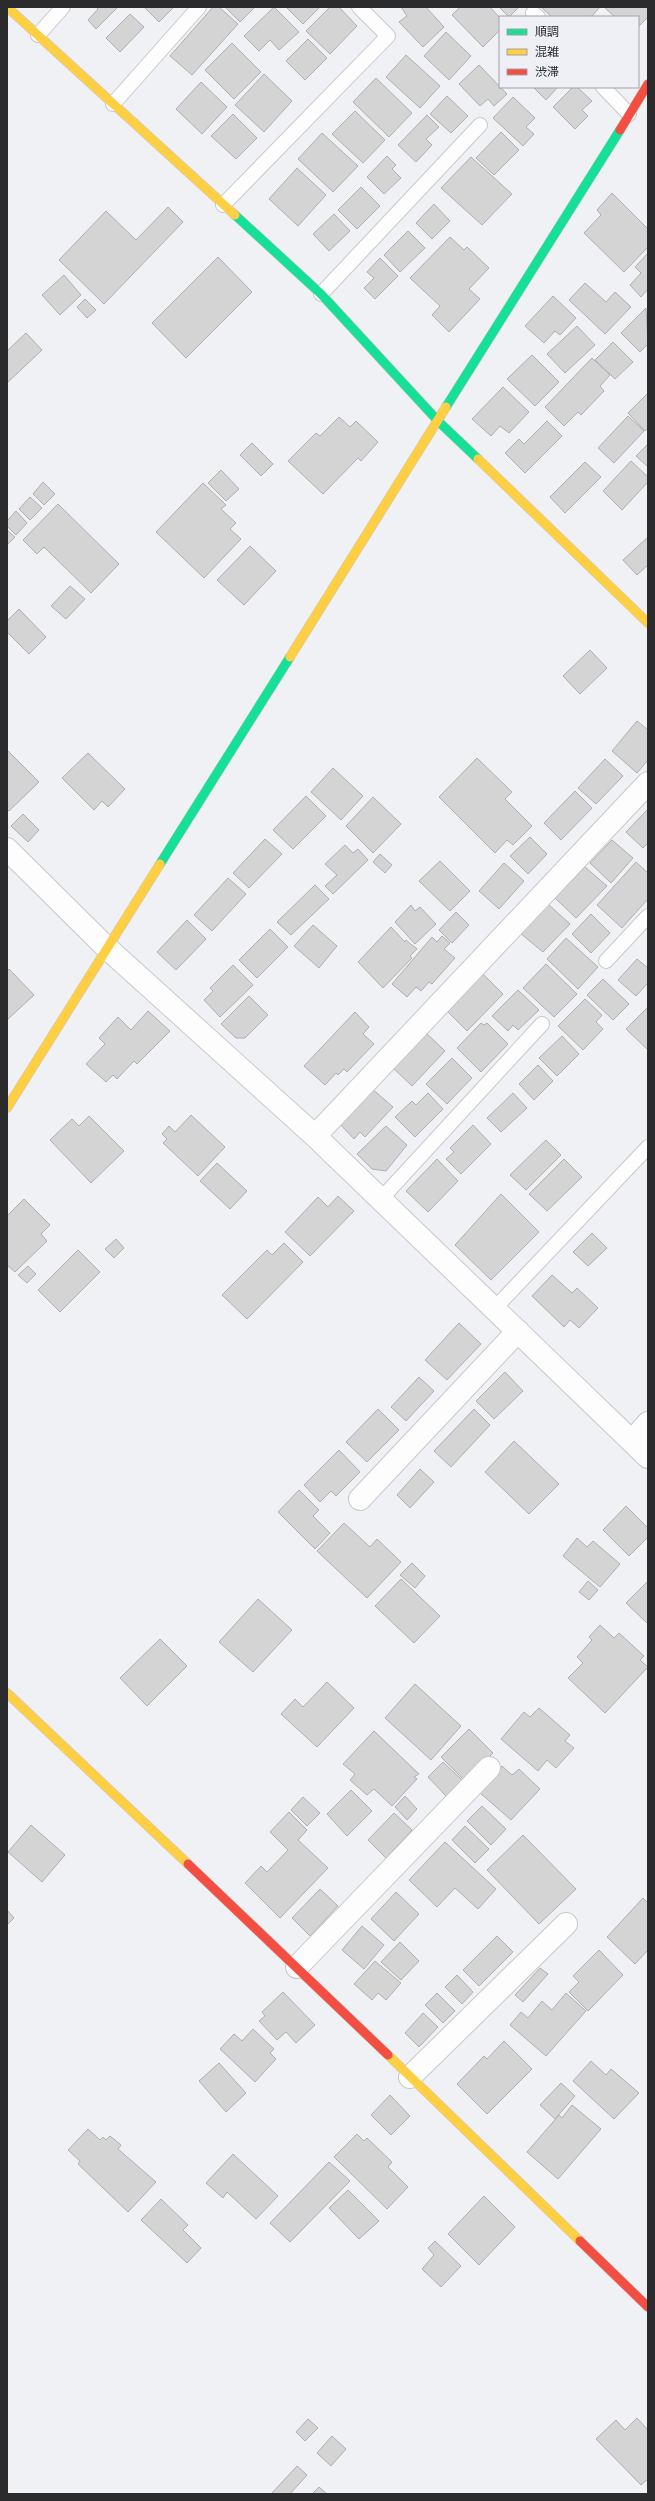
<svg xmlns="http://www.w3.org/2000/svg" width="655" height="2501" font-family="Cabin,'Noto Sans JP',sans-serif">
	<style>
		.building { fill: #d4d4d5; stroke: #afaeb0 }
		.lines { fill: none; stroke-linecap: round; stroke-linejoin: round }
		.lane-casing { stroke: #c9c9cc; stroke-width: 16 }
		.street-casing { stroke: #c9c9cc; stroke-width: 24 }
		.fast-casing { stroke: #c9c9cc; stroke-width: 10 }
		.slow-casing { stroke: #c9c9cc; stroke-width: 10 }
		.jam-casing { stroke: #c9c9cc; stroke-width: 10 }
		.lane { stroke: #fdfdfe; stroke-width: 14 }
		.street { stroke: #fdfdfe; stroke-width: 22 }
		.fast { stroke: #16e098; stroke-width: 9 }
		.slow { stroke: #ffcf43; stroke-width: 9 }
		.jam { stroke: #f24e42; stroke-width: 9 }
	</style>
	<rect width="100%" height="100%" fill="#f0f1f5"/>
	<!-- building -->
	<path class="building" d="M96,7H118L96,29L88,20L98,9Z
		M144,7H174L159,22Z
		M213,7H219L238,24L192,75L170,56Z
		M227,7H255L240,22L226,8Z
		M274,7L299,32L279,50L270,40L259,51L244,36Z
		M286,7H320L303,24Z
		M330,7H339L357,26L330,54L306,31Z
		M401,7H426L444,27L423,47L399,22L407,16Z
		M460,7H490L500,18V30L483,47L452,15Z
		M499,7H519L509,17Z
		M543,7H600L591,17H552L542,8Z
		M604,7H648V17L638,27V17H615Z
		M130,14L144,27L120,52L106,38Z
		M446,32L471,56L449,80L424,56Z
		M308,39L327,58L305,80L286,61Z
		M232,43L261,72L234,99L205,70Z
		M406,55L440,86L420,108L386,77Z
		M479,65L507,94L494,106L488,99L480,106L459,84Z
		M264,74L292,101L264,132L235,105Z
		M376,78L412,113L389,137L353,102Z
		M201,82L227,107L202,134L176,109Z
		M533,87H558L546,100Z
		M573,87H577L592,101L582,110L588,116L575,129L553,107Z
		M447,96L468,116L451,133L430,114Z
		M513,97L535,118L526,127L534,134L523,146L493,118Z
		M355,111L385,140L363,163L332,134Z
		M233,114L257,138L236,159L211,136Z
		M427,115L439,127L426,139L432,145L416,162L398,145Z
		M501,132L519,150L494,175L476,158Z
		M322,133L358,166L333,192L298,159Z
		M387,156L396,165L392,169L401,178L384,194L367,177Z
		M471,157L512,194L482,225L441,188Z
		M297,168L326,195L298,226L269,199Z
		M361,187L380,206L357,229L338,210Z
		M612,193L648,229V247L624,272L584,233L601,215L597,210Z
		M434,204L450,221L432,239L416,223Z
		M168,207L183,222L104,304L59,260L106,211L136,240Z
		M334,214L350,231L329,251L313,234Z
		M408,231L425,248L400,272L384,255Z
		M450,237L464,250L467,247L489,268L469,289L480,299L449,332L432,315L440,306L410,278Z
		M648,253V289L641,297L630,285L641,273L635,267Z
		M218,257L252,292L186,358L152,323Z
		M380,258L398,276L375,299L364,288L374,278L367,272Z
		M64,275L81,295L60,315L42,295Z
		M585,283L606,302L615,292L631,307L605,334L569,300Z
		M553,296L576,318L560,335L555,331L544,343L525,326Z
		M85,299L96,310L87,318L77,307Z
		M646,308L648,344L640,352L621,333Z
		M577,326L595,345L565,373L547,354Z
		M26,333L42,350L7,383V351Z
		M613,342L633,362L615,379L595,360Z
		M532,355L559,382L535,406L507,379Z
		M592,358L610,375L600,386L604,391L581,415L578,412L564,426L545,407Z
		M503,387L529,412L509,433L500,426L491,436L472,419Z
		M648,393V428L645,431L628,413Z
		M628,416L644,431L614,463L598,448Z
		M339,417L350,427L356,421L378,442L361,461L358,458L323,494L288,461L316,433L320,436Z
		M547,421L562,436L525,473L505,453L519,439L524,444Z
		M252,443L273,464L261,476L240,455Z
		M648,444V467L636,456Z
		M631,461L648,477V482L622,510L603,491Z
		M585,462L601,477L565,513L550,497Z
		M221,470L239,489L226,501L208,483Z
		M43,482L55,494L44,505L33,494Z
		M203,483L226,505L221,509L236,523L230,529L241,539L204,578L156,532Z
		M30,497L42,508L30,520L19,509Z
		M58,504L119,564L91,593L44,547L37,554L23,540Z
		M16,511L27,523L16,535L7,526V521Z
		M7,530L15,537L7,545Z
		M648,537V565L637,575L623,560Z
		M250,546L276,571L244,605L217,580Z
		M70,586L85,599L66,619L51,606Z
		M19,609L46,637L29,654L7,632V621Z
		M590,650L607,668L580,694L563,676Z
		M637,721L648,730V760L637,773L612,751Z
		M7,750L39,782L9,811L7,809Z
		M88,753L125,789L108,807L102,801L94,810L62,778Z
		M477,758L512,792L505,799L532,826L513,845L507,840L495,853L439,797Z
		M605,759L623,776L596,804L578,788Z
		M333,768L363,796L341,820L311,792Z
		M575,791L592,808L561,840L544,823Z
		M306,796L326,816L293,849L273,830Z
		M373,797L401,824L373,853L346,826Z
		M648,809V843L643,848L626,832Z
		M23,814L39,830L28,842L11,826Z
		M530,837L547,854L528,874L510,856Z
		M265,839L282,854L249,888L233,873Z
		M612,840L633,858L611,883L590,863Z
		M345,845L353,853L358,849L368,860L333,894L325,886L337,875L325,864Z
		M380,854L392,865L385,873L373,862Z
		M440,861L470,891L450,911L419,881Z
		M636,862L648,873V899L622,928L597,905Z
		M504,863L524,881L499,909L479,891Z
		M585,867L607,886L576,918L555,898Z
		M228,878L246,894L212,931L194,915Z
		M315,885L329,899L291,935L277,922Z
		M548,904L570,924L543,952L520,933Z
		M411,905L415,911L420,907L436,924L415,944L395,922Z
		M456,912L469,925L452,943L439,930Z
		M591,914L610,933L591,953L572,934Z
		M187,920L206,939L176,970L157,952Z
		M313,925L337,946L319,968L294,946Z
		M391,927L405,942L406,940L417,949L410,956L412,958L383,988L358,962Z
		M270,929L288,947L257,978L239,960Z
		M442,936L450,943L444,949L455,958L432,984L429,982L421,991L416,987L407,997L392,984L432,937L437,942Z
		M566,938L598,967L578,989L547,959Z
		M637,959L648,968V983L636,996L618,980Z
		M546,964L577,994L554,1017L523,988Z
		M233,965L253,985L220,1017L204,1000L213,991L210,988Z
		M9,969L34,995L7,1020V971Z
		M482,973L503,994L467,1031L446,1010Z
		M603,979L629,1004L613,1020L587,995Z
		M518,990L539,1010L518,1030L513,1025L508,1031L492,1016Z
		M249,996L268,1015L245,1038H236L221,1024Z
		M585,999L602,1015L596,1022L603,1029L583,1050L558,1026Z
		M648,1007V1050L626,1029Z
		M148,1011L170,1031L137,1064L134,1061L117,1079L113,1075L106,1082L86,1064L105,1044L99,1038L118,1017L131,1030Z
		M355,1012L369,1027L363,1034L374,1044L347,1072L344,1069L338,1075L336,1073L325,1085L304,1066Z
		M481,1023L484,1025L487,1023L508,1044L481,1072L457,1048Z
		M424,1031L445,1051L412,1086L391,1066Z
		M562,1036L579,1054L557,1076L539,1058Z
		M452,1058L472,1078L447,1104L426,1084Z
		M538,1065L553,1081L534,1100L519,1084Z
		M370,1087L393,1107L365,1137L360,1132L354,1139L337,1121Z
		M428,1093L443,1109L415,1137L395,1117L412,1101L416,1105Z
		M513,1093L527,1108L501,1132L487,1118Z
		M191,1115L225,1147L198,1176L163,1143L167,1139L162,1134L169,1126L175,1132Z
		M89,1116L124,1151L91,1183L50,1140L72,1119L79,1126Z
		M473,1125L491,1144L461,1174L446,1159L454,1152L450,1148Z
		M386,1126L407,1145L386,1171L372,1169L357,1154Z
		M546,1140L561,1155L526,1190L510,1175Z
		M437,1159L458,1181L428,1212L406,1191Z
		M564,1159L582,1177L547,1211L529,1194Z
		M217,1163L247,1191L230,1209L200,1181Z
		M501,1194L539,1232L491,1280L455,1245Z
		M338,1196L354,1211L310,1256L285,1232L318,1197L328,1207Z
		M24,1199L50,1225L41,1234L47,1241L15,1272L7,1265V1216Z
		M592,1233L607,1248L588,1266L573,1252Z
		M116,1239L124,1248L114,1258L105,1249Z
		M284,1243L303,1262L247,1319L222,1295L267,1250L272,1255Z
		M78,1250L100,1272L60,1312L38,1290Z
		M28,1266L36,1274L27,1283L18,1275Z
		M552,1275L572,1293L577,1288L598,1308L579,1328L570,1320L564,1327L532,1296Z
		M459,1323L481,1344L447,1380L425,1360Z
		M505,1372L523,1391L494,1419L476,1401Z
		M419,1377L434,1391L406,1421L391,1407Z
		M378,1409L399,1430L367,1462L346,1442Z
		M474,1409L490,1425L451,1467L434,1451Z
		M514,1441L559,1484L529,1514L485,1472Z
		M339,1450L360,1472L336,1496L331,1491L320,1502L304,1485Z
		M420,1469L434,1482L410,1508L397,1495Z
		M299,1490L319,1510L313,1516L330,1533L315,1549L278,1512Z
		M626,1506L648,1528V1537L629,1556L603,1530Z
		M344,1523L370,1547L377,1539L401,1562L367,1598L317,1551Z
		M577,1538L587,1547L593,1541L620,1564L600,1587L563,1556Z
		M412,1563L425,1576L415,1588L400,1575Z
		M401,1579L440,1616L414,1643L375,1606Z
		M588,1581L598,1590L589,1600L579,1592Z
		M648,1581V1624L626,1603Z
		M258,1599L292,1630L253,1672L219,1642Z
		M600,1625L614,1638L619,1633L644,1656L640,1660L648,1667L605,1713L568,1678L583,1663L577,1657L592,1640L589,1637Z
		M160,1639L187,1666L147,1706L120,1678Z
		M327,1682L354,1708L317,1747L281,1714L295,1699L303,1707Z
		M415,1684L461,1726L431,1760L385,1718Z
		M539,1708L570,1735L565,1741L574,1748L556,1768L547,1760L538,1771L501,1739L524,1712L530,1717Z
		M469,1729L493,1753L465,1781L441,1757Z
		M374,1731L419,1774L414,1777L417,1779L392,1806L374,1789L367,1795L350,1780L355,1774L343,1764Z
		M443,1762L462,1780L446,1796L428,1777Z
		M502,1766L512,1775L519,1769L540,1789L511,1820L479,1792Z
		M351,1790L372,1811L347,1836L327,1814Z
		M405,1796L417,1809L407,1820L395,1807Z
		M303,1797L320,1813L307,1826L291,1810Z
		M482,1806L506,1829L491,1845L467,1821Z
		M289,1812L307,1830L298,1840L328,1868L280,1918L245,1883L261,1866L267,1872L288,1850L270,1832Z
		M394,1813L412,1830L386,1858L368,1840Z
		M31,1825L65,1855L42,1882L8,1852Z
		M465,1826L489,1849L475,1863L452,1840Z
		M523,1835L576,1889L539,1924L487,1870Z
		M445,1842L496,1889L478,1909L455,1888L437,1907L409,1880Z
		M320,1889L338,1906L310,1936L292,1918Z
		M396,1892L419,1914L394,1941L371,1919Z
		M643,1898L648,1903V1950L635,1964L607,1937Z
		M7,1910L14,1918L7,1925Z
		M362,1926L384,1945L364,1969L342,1950Z
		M497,1936L513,1952L479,1986L463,1970Z
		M400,1942L419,1961L401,1980L381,1962Z
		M599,1950L623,1975L588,2011L569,1992L579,1982L573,1976Z
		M375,1961L401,1983L386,2000L378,1993L372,2000L354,1984Z
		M540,1968L548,1974L523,2002L515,1995Z
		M457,1975L473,1992L462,2004L445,1987Z
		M283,1992L315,2025L296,2043L286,2032L277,2040L259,2021L265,2016L262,2012Z
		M437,1993L455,2011L443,2023L425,2005Z
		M566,1993L586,2011L546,2056L510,2025L521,2012L528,2018L542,2001L552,2010Z
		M423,2013L438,2027L419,2047L405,2033Z
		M253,2029L274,2049L270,2053L276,2059L255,2082L220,2049L234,2034L242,2041Z
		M504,2041L532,2069L487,2114L457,2084L484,2056L487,2059Z
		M591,2061L606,2075L611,2069L639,2093L614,2119L573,2081Z
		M219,2063L246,2093L226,2112L199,2081Z
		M561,2083L575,2096L555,2119L540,2105Z
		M390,2095L410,2116L391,2135L371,2115Z
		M572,2105L601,2129L558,2179L527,2152L559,2115L562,2118Z
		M88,2129L100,2140L103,2137L106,2140L110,2136L121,2145L118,2149L156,2182L128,2212L78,2164L80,2161L68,2150Z
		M357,2134L364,2141L367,2138L392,2162L388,2167L408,2187L387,2209L334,2157Z
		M233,2154L278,2196L256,2219L227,2192L223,2198L206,2183Z
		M329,2162L350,2181L290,2242L270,2223Z
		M348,2190L379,2221L359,2239L329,2208Z
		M484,2196L515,2227L479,2265L448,2234Z
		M161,2199L188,2225L183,2230L201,2248L187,2263L141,2220Z
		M435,2241L461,2266L441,2287L422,2269L434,2255L428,2248Z
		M637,2418L648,2430V2479L641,2485L596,2439L616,2420L625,2430Z
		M308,2419L318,2428L305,2441L296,2432Z
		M332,2436L346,2449L331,2466L317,2453Z
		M297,2466L307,2475L290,2494H271Z
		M319,2487L327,2494H312Z"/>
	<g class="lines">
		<!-- lane casing -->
		<g class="lane-casing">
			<path id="lane" d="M533,13L538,17
				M38,35L63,7
				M603,87L629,114
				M113,104L199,7
				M223,205L388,36L359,7
				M321,294L480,125
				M606,961L648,916
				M381,1199L542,1024
				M495,1308L648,1147"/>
		</g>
		<!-- street casing -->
		<g class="street-casing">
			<path id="street" d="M7,849L107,948L315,1136L648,1457
				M315,1136L648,783
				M632,1441L648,1423
				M360,1499L518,1331
				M297,1967L489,1768
				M410,2077L566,1924"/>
		</g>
		<!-- fast casing -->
		<g class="fast-casing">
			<path id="fast" d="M235,215L321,294L438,421L478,459
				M446,407L620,130
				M160,864L290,657"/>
		</g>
		<!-- slow casing -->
		<g class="slow-casing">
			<path id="slow" d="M7,7L235,215
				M478,459L648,623
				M290,657L446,407
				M7,1108L160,864
				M7,1693L188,1864
				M388,2055L580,2241"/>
		</g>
		<!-- jam casing -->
		<g class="jam-casing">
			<path id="jam" d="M620,130L648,84
				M188,1864L388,2055
				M580,2241L648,2307"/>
		</g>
		<!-- lane -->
		<use href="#lane" class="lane"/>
		<!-- street -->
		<use href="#street" class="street"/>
		<!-- fast -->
		<use href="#fast" class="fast"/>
		<!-- slow -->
		<use href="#slow" class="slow"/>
		<!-- jam -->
		<use href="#jam" class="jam"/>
	</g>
	<!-- border -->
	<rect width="655" height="2501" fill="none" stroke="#2b2b2d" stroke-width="16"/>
	<!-- legend -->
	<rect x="499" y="16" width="140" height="72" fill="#eff0f6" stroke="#a1a1a6"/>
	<rect x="507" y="29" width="20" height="6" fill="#16e098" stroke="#a1a1a6"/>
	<text x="535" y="36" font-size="12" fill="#2b2b2d">順調</text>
	<rect x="507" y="49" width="20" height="6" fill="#ffcf43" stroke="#a1a1a6"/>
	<text x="535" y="56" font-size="12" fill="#2b2b2d">混雑</text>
	<rect x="507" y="69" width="20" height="6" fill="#f24e42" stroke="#a1a1a6"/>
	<text x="535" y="76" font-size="12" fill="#2b2b2d">渋滞</text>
</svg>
